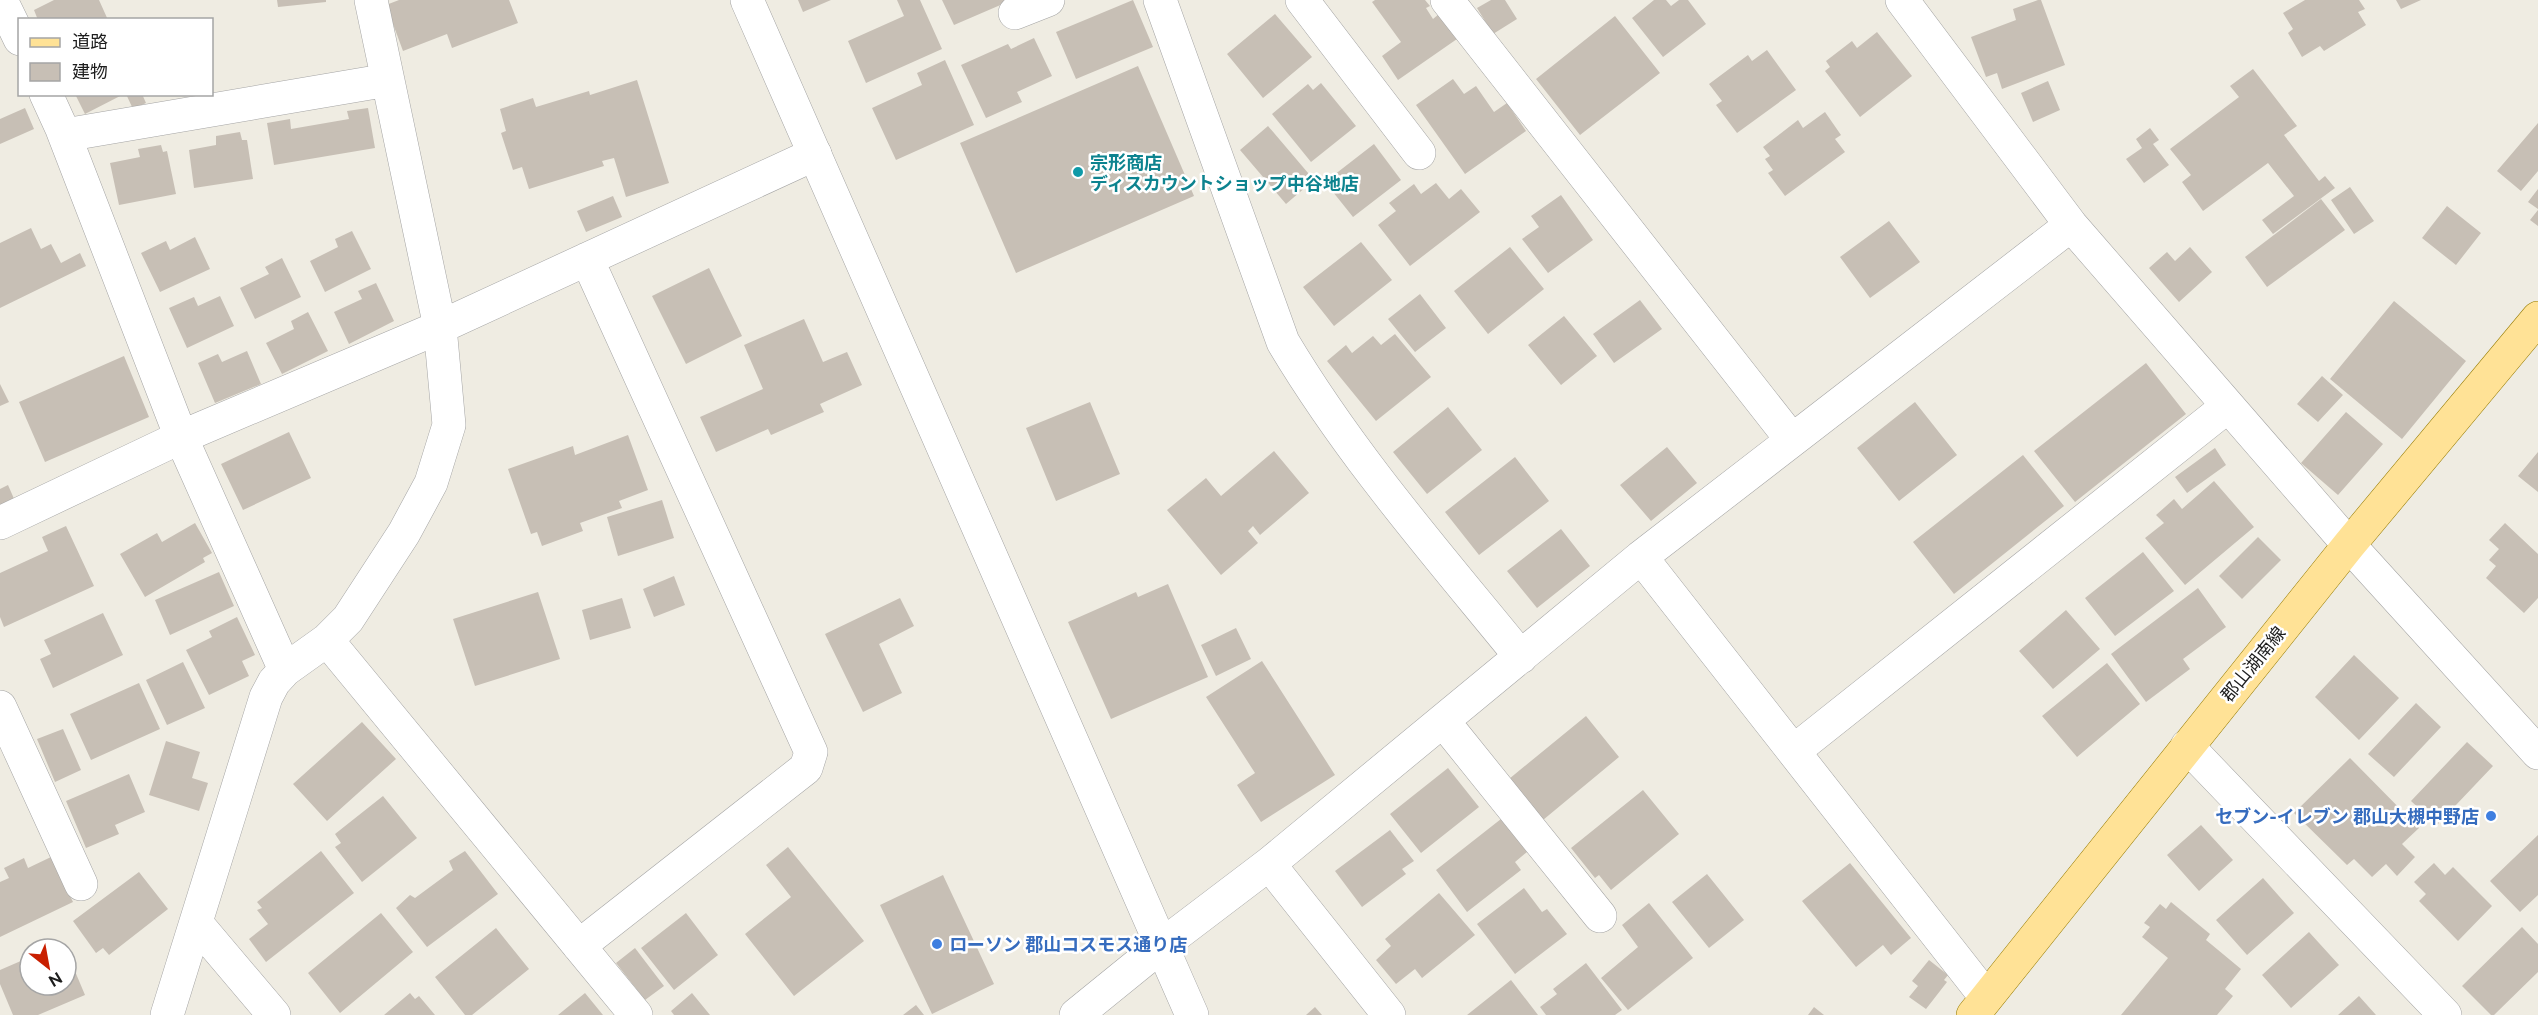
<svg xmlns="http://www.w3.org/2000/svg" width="2538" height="1015" font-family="Raleway,'Noto Sans JP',sans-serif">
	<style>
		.building { fill: #c7bfb5 }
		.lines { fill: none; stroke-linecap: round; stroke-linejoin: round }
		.minor-casing { stroke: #a4a4a4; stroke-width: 34 }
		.tertiary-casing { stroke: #a4a4a4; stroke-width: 34 }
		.primary-casing { stroke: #957b00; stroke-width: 34 }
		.minor { stroke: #fff; stroke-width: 33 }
		.tertiary { stroke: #fff; stroke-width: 33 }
		.primary { stroke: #ffe296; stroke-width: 33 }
		.culture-dot { fill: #0f9aa8; stroke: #fff; stroke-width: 2 }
		.shop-dot { fill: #3f7fe0; stroke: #fff; stroke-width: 2 }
		.labels { text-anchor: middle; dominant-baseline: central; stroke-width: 5; stroke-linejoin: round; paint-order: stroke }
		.culture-label { font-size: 18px; font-weight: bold; fill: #0d838f; stroke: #fff; text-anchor: start }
		.street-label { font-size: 18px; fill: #1d1d1d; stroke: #fff }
		.shop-label { font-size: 18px; font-weight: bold; fill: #366cbe; stroke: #fff; text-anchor: end }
	</style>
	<rect width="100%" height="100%" fill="#efece2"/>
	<!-- building -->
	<path class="building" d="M54,0H99L108,20H38L34,10Z
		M277,0H326V2L278,7Z
		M399,0H509L518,23L452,48L447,34L403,51L386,5Z
		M798,0H831L803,12Z
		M897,0H920L942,49L866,83L848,41L904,16Z
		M942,0H1012L954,25Z
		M1133,0L1153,47L1076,79L1056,32Z
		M1375,0H1425L1430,6L1426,8L1433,19L1439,14L1457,39L1398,80L1382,56L1401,42L1372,2Z
		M1491,0H1505L1517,19L1493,34L1477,8Z
		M1654,0H1666L1671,6L1679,0H1688L1706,24L1663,57L1632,18Z
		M2038,0H2041L2065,65L2002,89L1997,73L1986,77L1971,37L2016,20L2013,9Z
		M2305,0H2359L2365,9L2358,12L2366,25L2324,51L2320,46L2302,57L2288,33L2293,29L2283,13Z
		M2396,0H2421L2401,9Z
		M1275,14L1312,57L1263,98L1227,54Z
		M1615,16L1660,73L1580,135L1536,79Z
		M1877,32L1912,76L1860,117L1825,71L1830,67L1826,61L1852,41L1857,48Z
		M1034,38L1052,76L1017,92L1022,102L986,118L961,65L1008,44L1011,49Z
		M1767,50L1796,90L1737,133L1716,105L1722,101L1709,84L1748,55L1752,61Z
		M945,60L974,125L896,160L872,108L922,85L917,73Z
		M1138,66L1194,196L1016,273L960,143Z
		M2253,69L2297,126L2284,135L2319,181L2325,176L2335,188L2273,234L2262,220L2294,196L2268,163L2203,211L2182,182L2191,175L2170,149L2239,97L2230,86Z
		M1453,79L1464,94L1476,86L1494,112L1507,103L1526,131L1465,174L1416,105Z
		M637,80L669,183L626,197L614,158L602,161L604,166L529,189L522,167L513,170L501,133L506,131L500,109L533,98L536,107L589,91L590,95Z
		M2048,81L2060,110L2033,122L2021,93Z
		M1321,83L1356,126L1311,162L1272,114L1308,84L1313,90Z
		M75,94H124L85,114Z
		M126,94H142L146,103L133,109Z
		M25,108L34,129L0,144V119Z
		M368,108L375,148L274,165L267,123L290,119L291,129L349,119L347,111Z
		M1825,112L1841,135L1835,139L1845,152L1785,196L1768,173L1773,170L1765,159L1770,156L1763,147L1798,120L1803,128Z
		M2538,123V171L2521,191L2497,171Z
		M1268,126L1314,180L1286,204L1240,150Z
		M2150,128L2159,140L2153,144L2169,165L2144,183L2126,159L2142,148L2136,139Z
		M240,132L242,140H247L253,179L194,188L189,150L216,145V136Z
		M1374,144L1401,180L1353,217L1325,182Z
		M161,145L163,152L167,151L176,194L119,205L110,163L140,157L138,149Z
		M1436,183L1449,199L1461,189L1480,212L1410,266L1378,225L1396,211L1389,203L1414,184L1421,194Z
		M2350,187L2374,221L2354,234L2331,200Z
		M2538,189V209L2528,202Z
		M1561,195L1593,240L1548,273L1522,239L1539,227L1531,216Z
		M613,196L622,217L586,232L577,211Z
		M2321,199L2345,230L2267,287L2245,257Z
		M2447,206L2481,233L2456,265L2422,238Z
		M2538,210V226L2530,220Z
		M1889,221L1920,262L1870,298L1840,257Z
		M31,228L41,249L51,244L61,263L80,253L86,266L0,308V243Z
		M352,231L371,269L325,292L310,261L338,247L335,239Z
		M195,237L210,269L160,292L141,253L166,241L170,250Z
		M1361,242L1392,280L1334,326L1303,287Z
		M1510,247L1544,289L1488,334L1454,291Z
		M2190,247L2212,272L2179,302L2149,268L2167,252L2175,261Z
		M282,258L301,297L255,319L240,288L269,274L265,267Z
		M709,268L742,336L686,364L652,296Z
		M376,283L394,321L349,344L334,312L362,299L358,291Z
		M1420,294L1446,328L1415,352L1388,319Z
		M220,296L234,326L187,348L169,308L194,297L198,306Z
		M1640,300L1662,329L1614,363L1593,334Z
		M2394,301L2466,361L2402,439L2330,379Z
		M308,312L328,351L282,374L266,343L294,329L291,321Z
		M1564,316L1597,356L1561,385L1528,345Z
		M804,319L823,362L847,352L862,385L820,404L824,412L771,435L768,429L716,452L700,417L763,389L744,345Z
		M1395,334L1431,377L1376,421L1327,361L1346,345L1352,353L1373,336L1381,345Z
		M247,351L261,384L215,403L198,363L218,354L222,362Z
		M124,356L149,417L45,462L19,402Z
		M2146,363L2186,414L2075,502L2034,451Z
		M2322,376L2343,395L2318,422L2297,404Z
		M0,384L9,402L0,406Z
		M1090,402L1120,474L1056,501L1026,428Z
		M1915,402L1957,455L1899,501L1857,448Z
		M1448,407L1482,450L1427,494L1393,452Z
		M2346,412L2383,444L2338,495L2301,463Z
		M289,432L311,478L243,510L221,464Z
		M628,435L648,490L619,501L622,508L580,523L583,531L542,546L537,532L531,534L508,469L573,446L575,455Z
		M1667,447L1697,483L1651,521L1620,485Z
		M2215,448L2226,465L2187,493L2175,477Z
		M1274,451L1309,493L1260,535L1253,526L1248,531L1258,543L1221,575L1167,510L1206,478L1221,496Z
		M2538,452V492L2518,476Z
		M2023,455L2064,506L1954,594L1913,542Z
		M1515,457L1549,501L1479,555L1445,512Z
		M2214,481L2254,527L2185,585L2145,538L2164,523L2156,515L2174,499L2182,509Z
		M8,485L15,501L0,508V489Z
		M662,500L674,538L618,556L607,517Z
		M195,523L212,553L203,558L205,562L145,597L120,554L157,533L162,542Z
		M2505,523L2538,554V598L2524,613L2486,578L2496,566L2489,560L2499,549L2489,540Z
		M66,526L94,586L4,627L0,617V573L48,551L42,537Z
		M1561,529L1590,566L1537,608L1507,571Z
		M2258,537L2281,560L2242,599L2219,576Z
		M2143,552L2174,591L2115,636L2085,598Z
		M219,572L234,606L170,635L155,600Z
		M674,576L685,605L654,617L643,589Z
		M1168,584L1208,677L1111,719L1068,622L1136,592L1138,597Z
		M2198,588L2226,627L2183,659L2190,669L2146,702L2111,654Z
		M538,592L560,659L475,686L453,619Z
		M622,598L631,628L590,640L582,610Z
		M900,598L914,626L879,644L902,693L863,712L825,634Z
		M2066,610L2100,649L2053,689L2019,651Z
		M103,613L123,655L53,688L40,659L51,654L44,640Z
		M237,617L255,655L242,661L249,676L209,695L186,650L212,637L209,631Z
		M1236,628L1251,659L1216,676L1201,645Z
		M2354,655L2399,698L2359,740L2315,697Z
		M1262,661L1335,775L1261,822L1237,785L1255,773L1206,697Z
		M183,662L205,708L167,725L146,680Z
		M2107,663L2140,704L2077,757L2042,716Z
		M139,683L160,729L91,760L70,714Z
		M2416,703L2441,727L2394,777L2368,754Z
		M1586,716L1619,757L1543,820L1509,779Z
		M362,722L396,759L327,821L293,784Z
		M63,729L81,770L55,782L37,739Z
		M166,741L200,752L192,778L208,783L199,811L149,795Z
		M2467,742L2493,766L2437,825L2411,801Z
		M2350,758L2419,828L2402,844L2415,857L2397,876L2386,864L2372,877L2354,859L2347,865L2294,813Z
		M1448,768L1479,807L1421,853L1390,814Z
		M129,774L145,812L115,825L119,834L86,848L66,801Z
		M1643,790L1679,834L1611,890L1599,875L1595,878L1571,848Z
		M383,796L417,838L362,882L335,847L341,843L335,834Z
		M1501,819L1527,852L1515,862L1521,870L1467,912L1436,870Z
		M2201,825L2233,860L2199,891L2167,855Z
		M1390,830L1414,861L1402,869L1406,874L1362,907L1335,871Z
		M2538,835V895L2520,912L2490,881Z
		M788,847L864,941L794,996L745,934L791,897L766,865Z
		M321,851L354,893L266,962L249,939L268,924L257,910L262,908L257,902Z
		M465,851L498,894L427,947L396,908L410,895L415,898L453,870L449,861Z
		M51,857L73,902L0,937V882L9,878L4,868L24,858L28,868Z
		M1850,863L1911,938L1891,955L1883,945L1856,967L1802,901Z
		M2434,863L2445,875L2453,867L2492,906L2458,941L2419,901L2426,894L2414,882Z
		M139,872L168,909L109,955L103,948L96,953L73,921Z
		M1707,874L1744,920L1709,948L1672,902Z
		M943,875L994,984L932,1014L880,905Z
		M2263,878L2294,913L2247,955L2216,920Z
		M1524,888L1542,912L1547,909L1567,934L1515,974L1477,924Z
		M1439,893L1475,935L1422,978L1415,969L1396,984L1376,960L1391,946L1385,939Z
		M2171,902L2210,934L2206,940L2241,969L2225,989L2233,996L2217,1015H2121L2168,958L2142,937L2150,927L2144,923L2160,904L2166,909Z
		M1649,903L1693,958L1628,1010L1601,978L1638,947L1622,925Z
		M381,913L413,952L340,1013L308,973Z
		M686,913L718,955L674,990L641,948Z
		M2522,927L2538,944V972L2494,1015H2491L2462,986Z
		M496,928L529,969L472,1015H465L435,977Z
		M2309,932L2339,965L2291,1008L2262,975Z
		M635,948L664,986L645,1000L616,963Z
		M66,950L85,995L38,1015H13L0,984V970L30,957V985H66Z
		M1929,960L1948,975L1944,980L1947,982L1926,1009L1909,997L1918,986L1912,981Z
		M1586,963L1622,1010L1615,1015H1546L1540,1007L1557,994L1553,989Z
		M1511,980L1538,1015H1467Z
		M410,993L415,999L419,996L435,1015H384Z
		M585,993L603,1015H558Z
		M692,993L710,1015H674L671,1011Z
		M2359,996L2376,1015H2338Z
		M916,1005L924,1015H903Z
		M1315,1007L1322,1015H1306Z
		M1814,1007L1824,1015H1808Z"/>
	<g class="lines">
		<!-- minor casing -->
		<g class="minor-casing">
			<path id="minor" d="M1,0L20,39
				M1160,0L1283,342C1351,456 1438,555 1521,657
				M1302,0L1419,153
				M1447,0L1792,440
				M1902,0L2071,225L2349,545L2538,753
				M1015,13L1048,0
				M46,94L62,129L181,437L285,670
				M65,135L388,80
				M0,523L181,437L440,327L815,154
				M1641,557L1986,997
				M327,640L636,1015
				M0,707L81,884
				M1443,721L1600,916
				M2187,746L2445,1015
				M1794,751L2228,406
				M1269,864L1389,1015
				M197,924L274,1015
				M579,946L806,768L811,752L587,259
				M167,1015L266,697L274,682L285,670L327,640L348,619L404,533L431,483L449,425L440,327L371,0
				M1076,1015L1161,946L1269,864L1641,557L2071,225"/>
		</g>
		<!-- tertiary casing -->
		<g class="tertiary-casing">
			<path id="tertiary" d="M747,0L1192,1015"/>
		</g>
		<!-- primary casing -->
		<g class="primary-casing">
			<path id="primary" d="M1973,1015L2349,545L2538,318"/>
		</g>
		<!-- minor -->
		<use href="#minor" class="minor"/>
		<!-- tertiary -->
		<use href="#tertiary" class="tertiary"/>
		<!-- primary -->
		<use href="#primary" class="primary"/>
	</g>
	<!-- markers -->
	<circle class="culture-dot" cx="1078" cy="172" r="6"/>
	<g class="shop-dot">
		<circle cx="2491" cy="816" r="6"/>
		<circle cx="937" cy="944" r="6"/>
	</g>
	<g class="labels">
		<!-- culture labels -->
		<g class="culture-label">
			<text x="1090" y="162">宗形商店<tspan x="1090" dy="21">ディスカウントショップ中谷地店</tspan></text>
		</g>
		<!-- street labels -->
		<g class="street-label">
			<text transform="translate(2253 664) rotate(-51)">郡山湖南線</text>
		</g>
		<!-- shop labels -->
		<g class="shop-label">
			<text x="2479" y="816">セブン-イレブン 郡山大槻中野店</text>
			<text x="949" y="944" text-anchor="start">ローソン 郡山コスモス通り店</text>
		</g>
	</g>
	<!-- legend -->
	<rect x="18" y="18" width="195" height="78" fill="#ffffff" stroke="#a5a5a5" stroke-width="1.5"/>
	<rect x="30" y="38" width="30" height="9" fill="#ffe296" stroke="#a5a5a5" stroke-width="1.5"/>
	<text x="72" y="48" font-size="18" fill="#1d1d1d">道路</text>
	<rect x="30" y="63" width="30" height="18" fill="#c7bfb5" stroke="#a5a5a5" stroke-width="1.5"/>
	<text x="72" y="78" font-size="18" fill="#1d1d1d">建物</text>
	<!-- north arrow -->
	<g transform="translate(48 967) rotate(149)"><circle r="28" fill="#ffffff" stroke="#a5a5a5" stroke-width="1.5"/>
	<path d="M0-4.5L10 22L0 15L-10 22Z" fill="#c91f00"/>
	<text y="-9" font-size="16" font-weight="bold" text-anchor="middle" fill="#1d1d1d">N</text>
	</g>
</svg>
